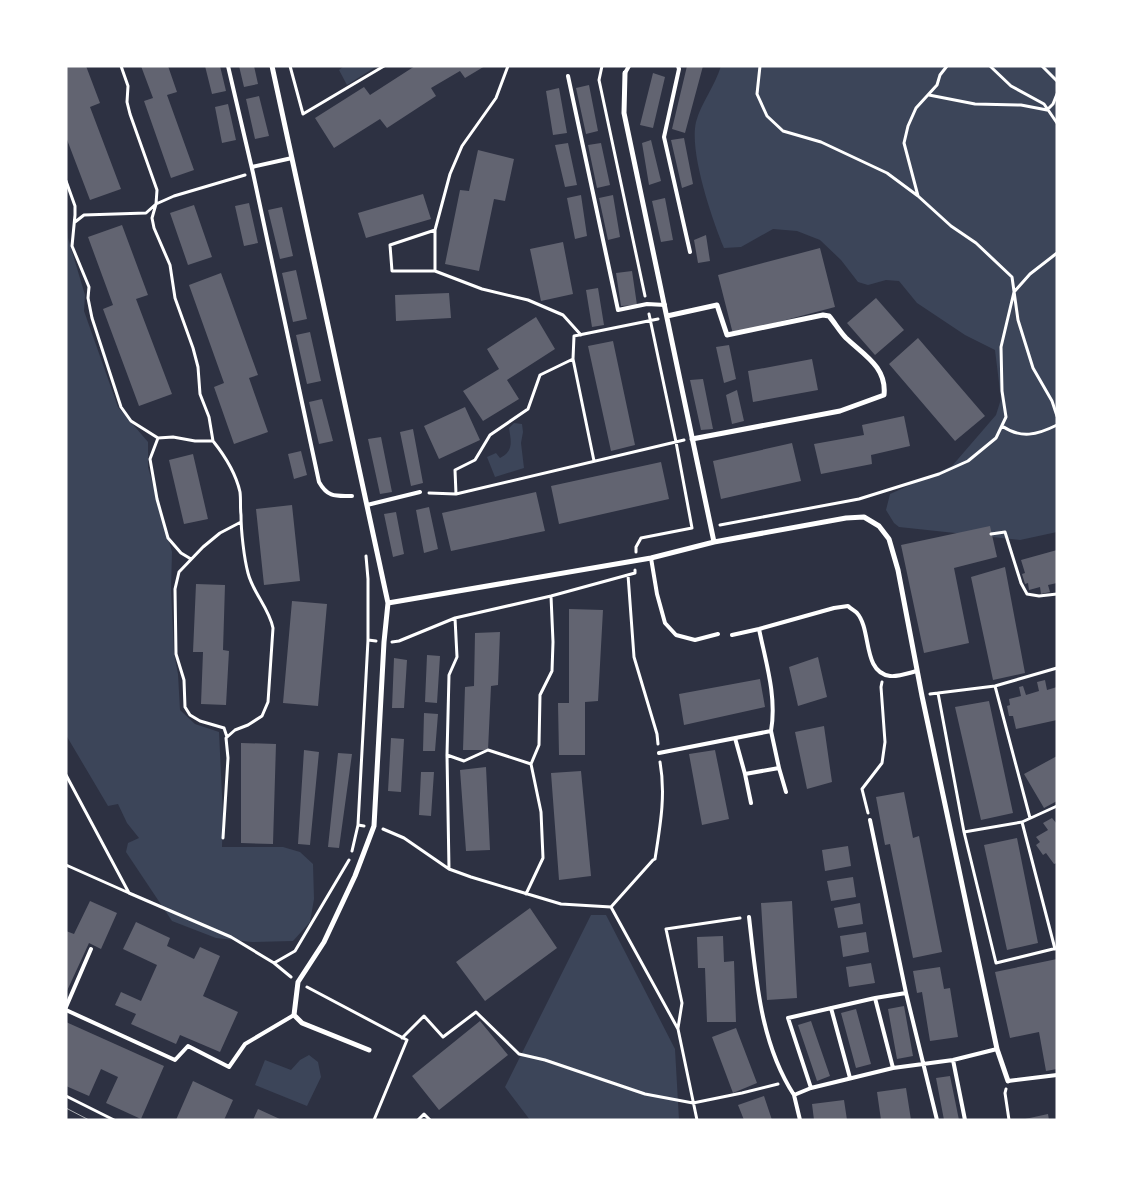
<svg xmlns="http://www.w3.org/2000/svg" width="1123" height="1186" font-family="'Alegreya Sans',sans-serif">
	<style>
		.green { fill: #3c4559 }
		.building { fill: #626471 }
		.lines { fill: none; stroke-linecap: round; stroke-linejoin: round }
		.path { stroke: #fff; stroke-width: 3 }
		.service { stroke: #fff; stroke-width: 4 }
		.minor { stroke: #fff; stroke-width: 5 }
		.tram { stroke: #abadb3; stroke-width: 1 }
	</style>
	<rect width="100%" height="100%" fill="#2d3142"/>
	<!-- green -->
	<path class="green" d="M344,66H377L347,85L339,70Z
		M721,66H1057V532L1020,540L899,527L894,523L886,510L890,494L952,466L996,415L1001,399L995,350L965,335L917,303L899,281L886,280L868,285L858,282L841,260L820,240L797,231L773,229L741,247L724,248C712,219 689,152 696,122C701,103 715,86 721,66Z
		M66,218L68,238L85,295L84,311L118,407L148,442V467L172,552L171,590L174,653L178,674L180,710L195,724L219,732L223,816L222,847H283L300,852L313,864L314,899L310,922L293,941L252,942L216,938L172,921L126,852L128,843L139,838L127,823L118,804L108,806L66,735Z
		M514,423L522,424L523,432L521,443L524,468L495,477L487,457L496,453L500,458C514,451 511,441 509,428Z
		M591,915H606L675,1049L679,1120H530L505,1087Z
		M309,1055L318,1062L321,1077L307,1106L255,1085L265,1060L291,1070L300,1060Z"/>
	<!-- building -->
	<path class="building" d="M66,66H86L100,103L90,107L121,189L90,200L66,137Z
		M141,66H168L177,92L167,95L194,170L171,178L144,101L153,98Z
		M205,66H220L226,91L212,94Z
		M239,66H254L258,84L244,87Z
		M415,66H485L465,78L460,71L431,88L436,96L387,128L380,119L334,148L315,118L364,87L370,95Z
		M687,66H703L685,133L672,129Z
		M653,73L665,77L653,128L640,125Z
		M589,85L598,131L586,134L576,88Z
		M559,88L567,133L553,135L546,91Z
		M259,96L269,136L255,139L246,99Z
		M228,104L236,140L222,143L215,107Z
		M684,138L693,184L682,188L671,140Z
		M651,140L661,181L649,185L642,143Z
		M568,143L577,185L565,187L555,145Z
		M601,143L610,185L597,188L588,145Z
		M478,150L514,159L505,201L494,199L479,271L445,264L460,190L469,191Z
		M423,194L431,219L366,238L358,213Z
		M581,195L587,236L575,239L567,198Z
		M613,195L620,237L608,240L599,198Z
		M665,198L673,240L661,242L652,201Z
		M249,203L258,243L244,246L235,206Z
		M194,205L212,257L188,265L170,213Z
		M282,207L293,256L280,259L268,210Z
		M122,225L148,295L136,299L172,394L139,406L103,309L113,305L88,237Z
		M706,235L710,261L698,263L694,240Z
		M563,242L573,294L541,301L530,249Z
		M820,248L835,307L733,334L718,275Z
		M296,270L307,319L293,322L282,273Z
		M632,271L637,305L621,306L616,273Z
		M221,273L258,375L249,378L268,432L234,444L214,387L224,383L189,285Z
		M598,288L604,325L592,327L586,290Z
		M449,293L451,318L396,321L395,295Z
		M876,298L904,330L875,355L847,323Z
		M536,317L555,349L507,380L519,399L483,421L463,391L499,369L487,349Z
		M310,332L321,381L307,384L296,335Z
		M918,338L985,416L955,441L889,364Z
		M613,341L635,445L611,451L588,346Z
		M729,345L736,379L724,383L716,347Z
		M812,359L818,390L753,402L748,371Z
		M703,379L713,429L701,430L690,380Z
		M737,390L744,421L732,424L726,395Z
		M322,399L333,441L319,444L309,402Z
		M465,407L480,440L439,459L424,426Z
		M904,416L910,446L871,455L872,464L821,474L814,444L864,435L862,425Z
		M413,429L423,483L411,486L400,432Z
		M381,437L392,492L380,494L368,439Z
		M792,443L801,481L721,499L713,461Z
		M301,451L307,475L294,479L288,454Z
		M193,454L208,519L184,524L169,460Z
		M661,462L669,499L559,524L551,486Z
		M536,492L545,531L451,551L442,513Z
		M292,505L300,581L264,585L256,509Z
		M429,507L438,549L424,553L416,510Z
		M396,512L404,554L393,557L384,514Z
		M990,526L997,557L954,568L969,643L924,653L901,545Z
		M1057,550V583L1048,585L1050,592L1041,594L1040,587L1029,590L1028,583L1025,584L1022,574L1025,573L1021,560Z
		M1005,567L1025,673L993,680L971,577Z
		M196,584L225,585L223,650L229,651L226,705L201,704L203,652H193Z
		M292,601L327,604L318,706L283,703Z
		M569,609L603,610L598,701L585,702V755H559L558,703H569Z
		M500,632L498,685L491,686L488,750H463L465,687L474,686L475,633Z
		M427,655L440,656L437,703L425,702Z
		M818,657L827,697L798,706L789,667Z
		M394,658L407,660L404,708H392Z
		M760,679L765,707L684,725L679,694Z
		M1045,680L1047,690L1057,687V720L1016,729L1013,716H1009L1007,706L1010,705L1009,699L1021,696L1019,687L1023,686L1026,695L1039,691L1037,682Z
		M989,701L1013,813L981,820L955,707Z
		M424,713L438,714L435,751H423Z
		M824,726L832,782L807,789L795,732Z
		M391,738L404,739L401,792L388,791Z
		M241,743L276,744L273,844L241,843Z
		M304,750L319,752L310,845L298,844Z
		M715,750L729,819L702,825L689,754Z
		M338,753L352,754L339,848L328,847Z
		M1057,756V801L1044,808L1024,774Z
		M486,767L490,850L466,851L460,770Z
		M581,771L591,876L559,880L551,773Z
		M421,772H434L431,816L419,815Z
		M904,792L913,838L919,836L942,952L913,958L890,844L885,845L876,797Z
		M1052,818L1057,824V863L1054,864L1046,853L1043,855L1036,845L1040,842L1036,837L1048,830L1043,823Z
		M1017,838L1038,943L1007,950L984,845Z
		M848,846L851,866L825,871L822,850Z
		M853,877L856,897L831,901L827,881Z
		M90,901L117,913L101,949L89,943L66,993V931L74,934Z
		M792,901L797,998L767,1000L761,903Z
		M860,903L863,924L838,928L834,908Z
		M530,908L557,948L485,1001L456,962Z
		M136,922L170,938L167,946L194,959L200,947L220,956L203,996L238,1012L220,1052L180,1035L176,1044L131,1024L136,1014L115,1005L121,992L141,1001L157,965L123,949Z
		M866,932L869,952L843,957L840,936Z
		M723,936L724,962L734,961L736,1022H707L705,968H698L697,937Z
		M1057,959V1069L1046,1071L1039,1032L1010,1038L995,972Z
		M871,963L875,983L849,987L846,967Z
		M940,967L944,989L950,988L958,1037L930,1041L922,992L917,993L913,971Z
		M904,1006L913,1056L897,1059L888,1009Z
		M856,1009L871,1064L856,1068L841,1013Z
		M480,1021L508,1055L439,1110L412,1076Z
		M811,1021L830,1076L817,1081L798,1025Z
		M66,1022L164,1066L141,1119L106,1103L118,1077L101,1069L89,1096L66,1086Z
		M736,1028L757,1083L733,1093L712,1037Z
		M950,1076L959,1120H944L936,1078Z
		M193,1081L233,1100L224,1120H176Z
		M906,1088L911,1120H881L877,1092Z
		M764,1096L772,1120H744L738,1105Z
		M844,1100L847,1120H814L812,1104Z
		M258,1109L282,1120H253Z
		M1048,1114L1049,1120H1025V1119Z"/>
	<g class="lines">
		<!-- path -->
		<path class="path" d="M121,66L128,86L127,102L130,114L157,190L156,204L152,218L154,228L170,265L175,298L193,348L198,367L200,394L209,417L213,441
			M290,66L303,114L384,66
			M602,66L599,80L645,296
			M760,66L757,94L767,116L783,131L821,142L887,173L918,196L951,226L976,243L1012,277L1018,320L1033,368L1052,401L1057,416
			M990,66L1011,86L1044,104L1057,123
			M1042,66L1057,81
			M929,95L975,104L1021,105L1047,110L1053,104L1057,94
			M66,181L75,206V215L72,246L89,287L88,298L92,318L121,407L131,421L158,438L173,437L195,441H213C225,456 236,474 240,492C241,500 240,508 241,515C241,531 244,558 248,573C253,593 269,608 273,628L268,702L262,716L248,725L235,730L226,738L228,758L223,838
			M918,196L904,143L908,126L916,108L937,85L940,75L947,66
			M75,222L84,215L146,213L156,204L174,196L245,175
			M435,230L450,174L462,146L496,98L508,66
			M435,271V230L390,245L392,271H435L482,289L528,300L563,315L581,335
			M573,359L574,336L658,319
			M1002,426C1021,439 1037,435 1057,425
			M158,438L150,459L157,499L168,538L181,553L191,559
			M429,493L456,494L684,440
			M456,494L455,470L475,460L490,435L528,409L540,375L573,359L594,461
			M720,525L859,499L939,474L968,461L996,438L1006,417L1002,391L1001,347L1014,292L1030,274L1057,253
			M991,534L1005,532L1021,583L1027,594L1039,596L1057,594
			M636,552V547L641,538L692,528L676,442L649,314
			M628,575L634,657L657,734L658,744
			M368,640L376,641
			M392,642L399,641L455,618L551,596L635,573V570
			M995,686L1030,818
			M938,693L964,832L996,963L1057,948
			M930,694L995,686L1057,668
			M227,737L224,728L200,721L190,715L185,707L184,680L176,654L175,589L179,572L203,547L220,533L241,522
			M447,755L464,761L488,750L531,764
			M66,775L129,893L231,937L274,963L291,977
			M868,813L862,789L882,763L885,742L881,687L882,682
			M1022,822L1055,949
			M358,825L368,640V579L366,556
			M383,829L404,838L449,869L471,877L561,904L611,907L678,1029L697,1120
			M964,832L1022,822L1057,806
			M352,851L358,825L364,826
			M66,865L129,893
			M449,869L447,755L449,675L457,657L455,618
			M526,894L543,858L541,812L531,764L539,745L540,695L552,671L553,642L551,596
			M611,907L653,860L655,859C660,827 666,795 660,762
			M274,963L295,951L349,860
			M307,987L407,1040L374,1120
			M678,1028L682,1003L666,929L740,918
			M402,1038L424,1016L443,1037L476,1012L519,1054L545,1060L645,1094L693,1103L742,1093L778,1084
			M1006,1089L1005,1093L1009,1120
			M66,1096L114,1120
			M418,1120L424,1114L430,1120"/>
		<!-- service -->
		<path class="service" d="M228,66L253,173L319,482C328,498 336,496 352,496
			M678,66L679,69L664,137L690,252
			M625,73L629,66
			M568,76L618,310L647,304L665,305
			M252,167L292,158
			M367,505L420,492
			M651,558L657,594L665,623L676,635L695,640L718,634
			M732,635L759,629L834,608L848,606C851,609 855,611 857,613C872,630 862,672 890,676C898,677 909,673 917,671
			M735,738L745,774
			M659,753L771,731C777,697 766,663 759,629
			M779,768L786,792
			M751,803L745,774L779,768L771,731
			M870,820L906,993
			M749,917C756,977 760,1043 794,1095L811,1088
			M875,998L893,1068
			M66,1007L91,949
			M831,1008L850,1078
			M66,1010L175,1060L188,1046L229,1067L245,1044L294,1015
			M953,1060L965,1120
			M1008,1081L1057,1075
			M794,1095L800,1120
			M937,1120L906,993L875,998L788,1018L811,1088L893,1068L953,1060L997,1049"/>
		<!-- minor -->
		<path class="minor" d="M272,66L388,603L384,642L374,826L355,876L324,942L298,982L294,1015L302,1023L369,1050
			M625,73L624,113L714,542
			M667,316L717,305L727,335L823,315L829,316C835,323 840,332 846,338C864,355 887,367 884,395L840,411L692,439
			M388,603L651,558L714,542L846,518L864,517L879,526L889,539L898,570L922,696L997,1049L1008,1081"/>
		<!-- tram -->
		<path class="tram" d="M66,1108L89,1120"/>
	</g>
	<!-- border -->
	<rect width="1123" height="1186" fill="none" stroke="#ffffff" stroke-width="135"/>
</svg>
